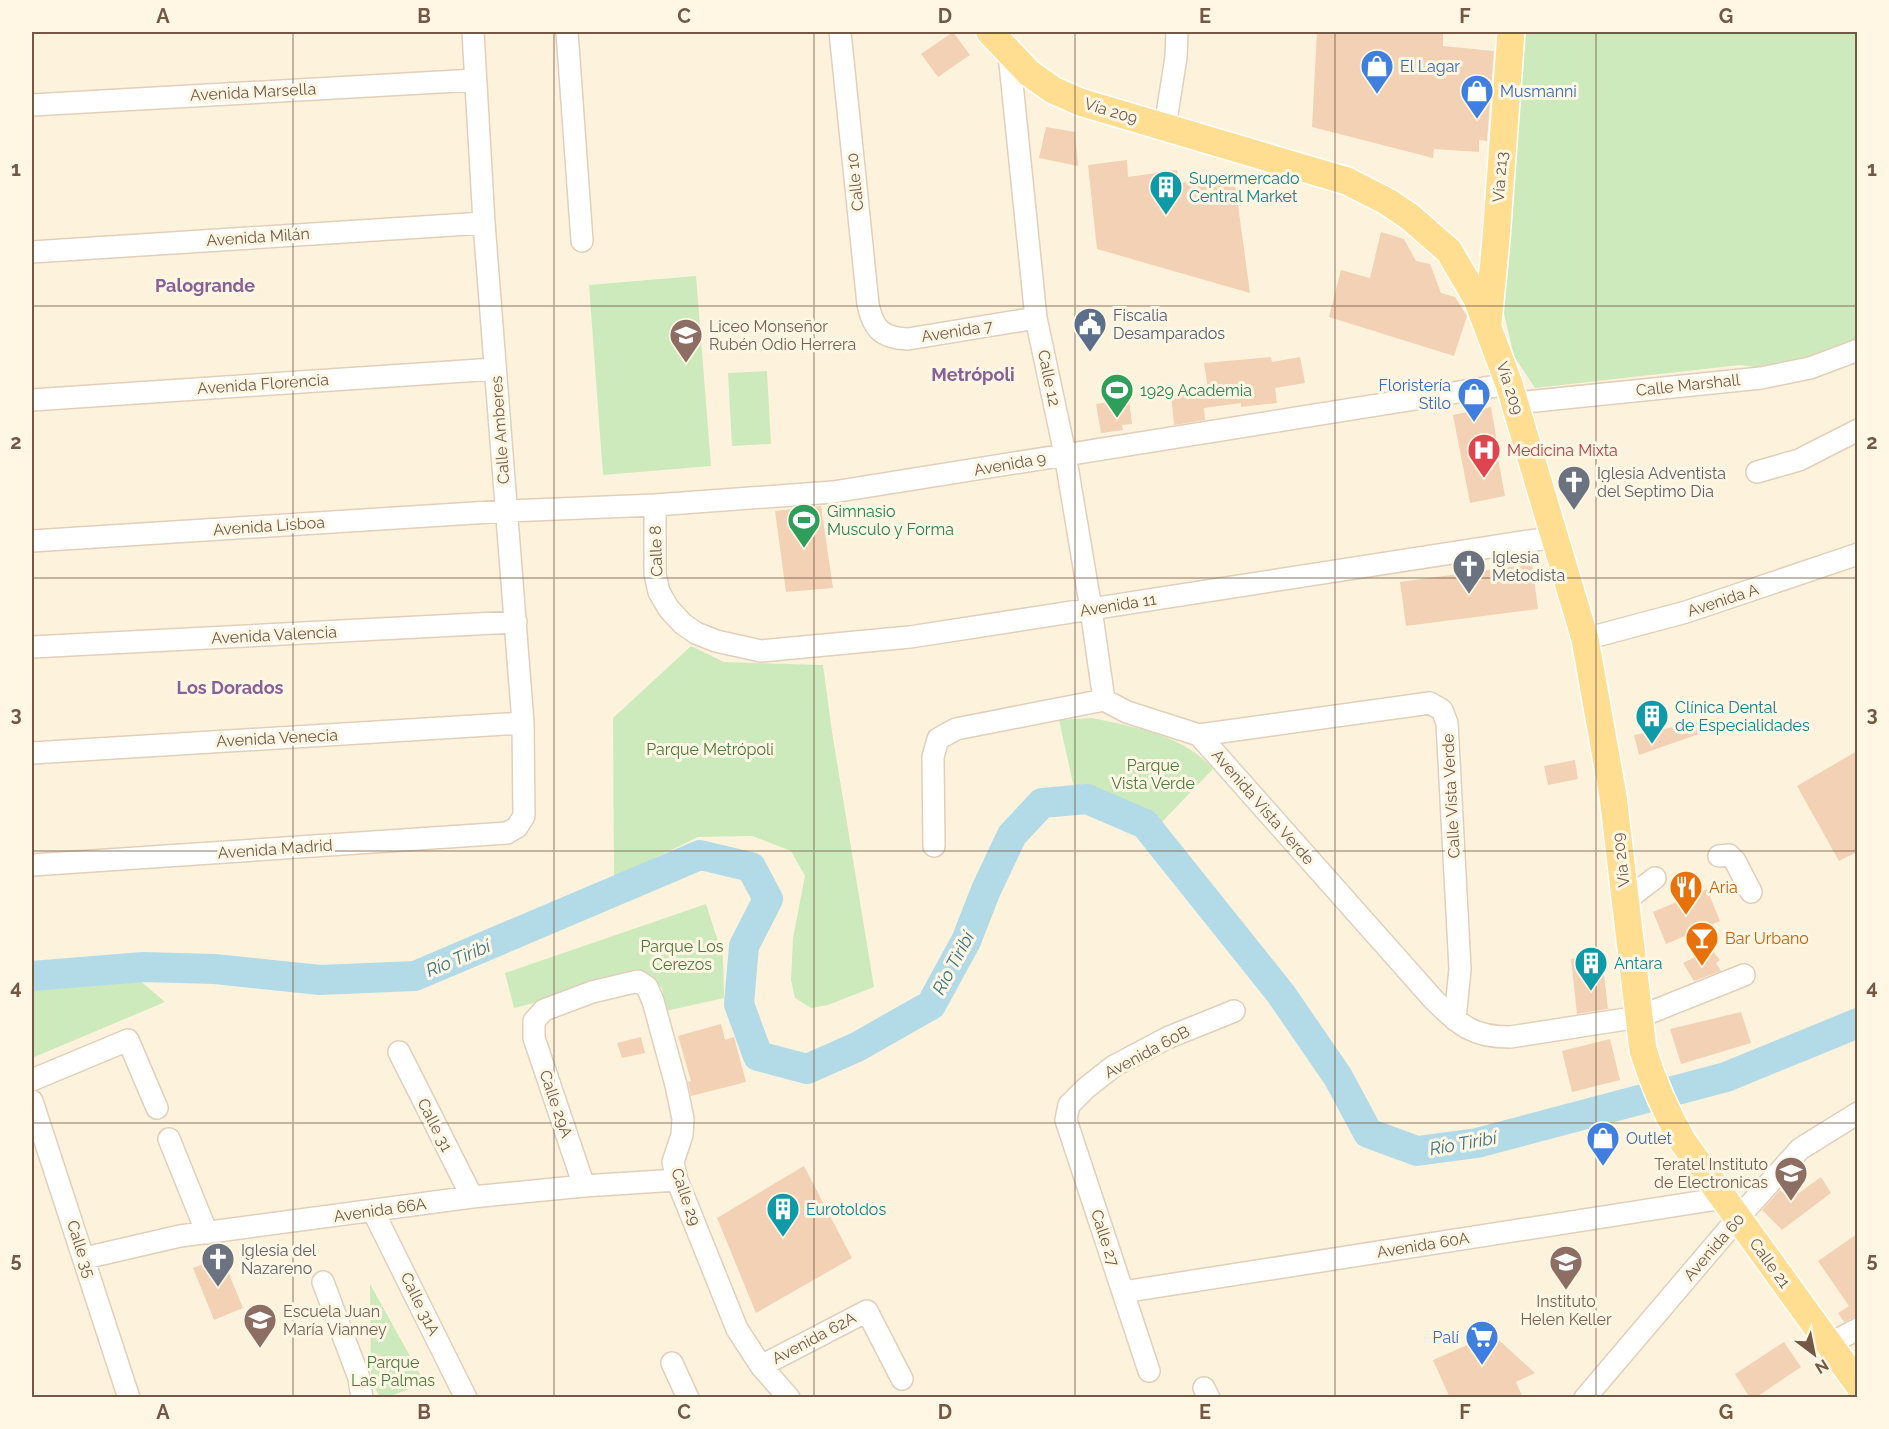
<svg xmlns="http://www.w3.org/2000/svg" width="1889" height="1429" font-family="Raleway,sans-serif">
	<style>
		.green { fill: #cceabc }
		.lines { fill: none; stroke-linecap: round; stroke-linejoin: round }
		.river { stroke: #b2dbe7; stroke-width: 30 }
		.building { fill: #f3d1b4 }
		.minor-casing { stroke: #e1cfb9; stroke-width: 24 }
		.major-casing { stroke: #fff; stroke-width: 30 }
		.minor { stroke: #fff; stroke-width: 21 }
		.major { stroke: #ffde92; stroke-width: 27 }
		.grid { fill: none; stroke: #735945; stroke-width: 1.5; stroke-opacity: 0.55 }
		.labels { text-anchor: middle; dominant-baseline: central; stroke-width: 6; stroke-linejoin: round; paint-order: stroke }
		.shop-label { font-size: 16px; fill: #366cbe; stroke: #fff6e4; text-anchor: start }
		.street-label { font-size: 16px; fill: #735945; stroke: #fff6e4 }
		.culture-label { font-size: 16px; fill: #0d838f; stroke: #fff6e4; text-anchor: start }
		.service-label { font-size: 16px; fill: #4e5e75; stroke: #fff6e4; text-anchor: start }
		.education-label { font-size: 16px; fill: #785e54; stroke: #fff6e4; text-anchor: start }
		.leisure-label { font-size: 16px; fill: #27864d; stroke: #fff6e4; text-anchor: start }
		.health-label { font-size: 16px; fill: #be3a42; stroke: #fff6e4; text-anchor: start }
		.worship-label { font-size: 16px; fill: #5b616d; stroke: #fff6e4; text-anchor: start }
		.park-label { font-size: 16px; fill: #4b7a3d; stroke: #fff6e4 }
		.food-label { font-size: 16px; fill: #c56008; stroke: #fff6e4; text-anchor: start }
		.neighbourhood-label { font-size: 18px; font-weight: bold; fill: #886097; stroke: #fff6e4 }
		.water-label { font-size: 18px; font-style: italic; fill: #3e7788; stroke: #fff6e4 }
		.neatline { fill: none; stroke: #735945; stroke-width: 2 }
		.grid-label { font-size: 20px; text-anchor: middle; font-weight: bold; fill: #735945 }
	</style>
	<rect width="100%" height="100%" fill="#fdf3dd"/>
	<!-- green -->
	<path class="green" d="M1520,32H1857V340L1777,370L1740,365L1535,388L1514,356L1502,305Z
		M696,276L711,466L603,475L589,285Z
		M767,371L771,444L732,446L728,373Z
		M691,646L724,662L823,665L832,732L874,987L828,1005L811,1008L795,998L791,980L793,938L805,876L791,851L752,836L698,837L614,878L613,718Z
		M1092,718C1134,727 1184,735 1213,769L1159,825L1149,814L1086,786L1074,788L1059,720Z
		M706,904L723,957L724,998L666,1011L662,988L647,980L535,1009L534,1003L514,1008L505,973Z
		M137,978L165,1002L32,1058V986L45,983Z
		M370,1284L425,1383L388,1397H380L371,1381Z"/>
	<g class="lines">
		<!-- river -->
		<path class="river" d="M32,976L143,967L215,969L320,980L415,976L700,855L751,867L768,899L744,946L739,1004L758,1056L807,1069L857,1047L931,1005L966,941L986,890L1012,835L1042,803L1087,799L1145,824L1281,994L1338,1077L1368,1133L1417,1151L1477,1143L1726,1077L1858,1023"/>
	</g>
	<!-- building -->
	<path class="building" d="M953,32L970,55L938,77L921,54Z
		M1317,32H1443V46L1494,51L1487,141L1479,140V152L1434,149L1433,158L1312,127Z
		M1046,127L1075,132L1078,166L1039,158Z
		M1127,160L1128,177L1177,170L1179,183L1234,176L1250,293L1097,249L1088,165Z
		M1381,232L1404,239L1416,261L1430,264L1441,293L1455,297L1467,316L1454,356L1329,317L1341,270L1370,278Z
		M1271,357L1272,362L1300,357L1305,383L1275,388L1277,403L1241,407V403L1204,408L1205,420L1174,425L1171,394L1208,390L1204,363Z
		M1129,399L1132,424L1122,425L1123,430L1101,433L1096,404Z
		M1491,407L1497,442H1495L1505,496L1470,503L1453,415Z
		M821,506L833,588L786,592L775,511Z
		M1532,564L1538,609L1406,626L1400,582Z
		M1719,718L1722,726L1639,755L1634,735Z
		M1857,751V852L1839,861L1797,786Z
		M1575,760L1578,779L1548,785L1544,766Z
		M1707,889L1720,921L1666,944L1653,912Z
		M1711,949L1720,960L1716,963L1721,971L1694,981L1683,963Z
		M1602,956L1608,1009L1577,1014L1571,959Z
		M1741,1012L1751,1043L1681,1064L1670,1029Z
		M721,1024L725,1040L734,1037L746,1082L691,1096L688,1082L691,1081L678,1036Z
		M641,1037L645,1053L622,1058L617,1043Z
		M1610,1039L1620,1080L1572,1092L1562,1051Z
		M804,1166L852,1258L756,1313L717,1218Z
		M1821,1177L1831,1193L1782,1230L1762,1210L1780,1190L1792,1198Z
		M1857,1234V1316L1844,1322L1838,1313L1849,1306L1818,1261Z
		M222,1257L243,1308L214,1320L193,1268Z
		M1492,1334L1535,1373L1516,1382L1523,1398H1450L1433,1360Z
		M1784,1342L1801,1367L1755,1398H1750L1735,1374Z"/>
	<g class="lines">
		<!-- minor casing -->
		<g class="minor-casing">
			<path id="minor" d="M567,32L582,241
				M840,32L868,304C873,329 882,338 908,339L1036,318
				M1009,54L1036,318L1065,454L1091,609L1104,700
				M32,105L475,80
				M1165,127L1176,57L1177,32
				M32,252L484,223
				M32,400L495,369
				M1516,403L1761,378L1810,368L1858,350
				M1757,472L1799,460L1858,430
				M655,505V574L659,592L669,609L683,624L696,633L716,641L761,651L910,637L1555,537
				M32,541L506,511L655,505L833,492L1509,384
				M1585,639L1686,612L1858,554
				M32,647L516,622
				M1199,735L1430,703L1442,710L1447,723L1460,969L1455,1020
				M32,753L523,723
				M934,846L933,757L938,739L956,729L1104,700L1127,712L1199,735L1434,1000C1460,1025 1472,1037 1510,1037L1639,1017L1744,975
				M1719,856L1729,855L1735,861L1751,892
				M32,865L507,833L517,827L524,816L523,723L484,223L473,32
				M1625,901L1655,878
				M399,1052L472,1197
				M32,1080L128,1040L157,1108
				M32,1101L129,1398
				M169,1139L207,1233
				M584,1186L534,1038V1021L544,1010L592,992L638,981L647,987L653,1001L676,1085L683,1119L682,1135L673,1162L677,1180L737,1329L761,1366L789,1398
				M373,1211L466,1398
				M85,1258L180,1236L472,1197L584,1186L677,1180
				M323,1282L359,1378L362,1398
				M1123,1292L1724,1198
				M1829,1344L1858,1329
				M672,1363L688,1398
				M761,1366L867,1311L902,1379
				M1149,1371L1066,1120L1069,1105L1086,1088L1114,1066L1167,1038L1234,1011
				M1204,1388L1209,1398
				M1585,1398L1738,1218L1800,1149L1858,1113"/>
		</g>
		<!-- major casing -->
		<g class="major-casing">
			<path id="major" d="M990,32L1029,73L1053,90L1080,102L1347,181L1388,202L1410,217L1449,251L1477,299L1509,384L1585,639L1613,796L1643,1050C1653,1083 1666,1112 1683,1142L1858,1384
				M1488,323L1496,239L1511,32"/>
		</g>
		<!-- minor -->
		<use href="#minor" class="minor"/>
		<!-- major -->
		<use href="#major" class="major"/>
	</g>
	<!-- grid -->
	<path class="grid" d="M293,32V1398M554,32V1398M814,32V1398M1075,32V1398M1335,32V1398M1596,32V1398M32,306H1858M32,578H1858M32,851H1858M32,1123H1858"/>
	<!-- icons -->
	<defs>
		<g id="shop-pin" transform="scale(1.725)"><path d="M0 17L-7.5 6A9.5 9.5 0 1 1 7.5 6Z" fill="#3f7fe0" stroke="#fff6e4"/><path d="M-5-2.5h2.3a2.7 3.5 0 0 1 5.4 0H5L5.5 6h-11ZM-1.5-2.5h3a1.5 2.3 0 0 0-3 0Z" fill="#fff"/></g>
		<g id="building-pin" transform="scale(1.725)"><path d="M0 17L-7.5 6A9.5 9.5 0 1 1 7.5 6Z" fill="#0f9aa8" stroke="#fff6e4"/><path d="M-4-6H4V6H1V3H-1V6H-4ZM-2.5-4.3h1.7v1.8h-1.7ZM.8-4.3h1.7v1.8H.8ZM-2.5-1h1.7V.8h-1.7ZM.8-1h1.7V.8H.8Z" fill="#fff"/></g>
		<g id="civic-pin" transform="scale(1.725)"><path d="M0 17L-7.5 6A9.5 9.5 0 1 1 7.5 6Z" fill="#5c6f8a" stroke="#fff6e4"/><path d="M-.6-6.5H3V-4.5H.6V-3L4-1V1h2V6H-6V1h2V-1L-.6-3ZM-1.2 2.5V6h2.4V2.5Z" fill="#fff"/></g>
		<g id="school-pin" transform="scale(1.725)"><path d="M0 17L-7.5 6A9.5 9.5 0 1 1 7.5 6Z" fill="#8d6e63" stroke="#fff6e4"/><path d="M0-5L7-2L0 1L-7-2ZM-4 1L0 2.5L4 1V4Q0 6-4 4Z" fill="#fff"/></g>
		<g id="stadium-pin" transform="scale(1.725)"><path d="M0 17L-7.5 6A9.5 9.5 0 1 1 7.5 6Z" fill="#2e9e5b" stroke="#fff6e4"/><path d="M0-5a6.5 5 0 1 0 0 10a6.5 5 0 1 0 0-10ZM-3.5-1.8h7v3.6h-7Z" fill="#fff"/></g>
		<g id="hospital-pin" transform="scale(1.725)"><path d="M0 17L-7.5 6A9.5 9.5 0 1 1 7.5 6Z" fill="#e0444e" stroke="#fff6e4"/><path d="M-5-5h3v3.5h4V-5h3V5h-3V1.5h-4V5h-3Z" fill="#fff"/></g>
		<g id="church-pin" transform="scale(1.725)"><path d="M0 17L-7.5 6A9.5 9.5 0 1 1 7.5 6Z" fill="#6b7280" stroke="#fff6e4"/><path d="M-1.2-6h2.4v3.5h3.3v2.4h-3.3V6h-2.4V-.1h-3.3v-2.4h3.3Z" fill="#fff"/></g>
		<g id="restaurant-pin" transform="scale(1.725)"><path d="M0 17L-7.5 6A9.5 9.5 0 1 1 7.5 6Z" fill="#e8710a" stroke="#fff6e4"/><path d="M-5-6h1v4h1v-4h1v4h1v-4h1v5L-1.5 .5V6h-2V.5L-5-1ZM5-6V6H3V1.5H1.5Q1.5-4 5-6Z" fill="#fff"/></g>
		<g id="bar-pin" transform="scale(1.725)"><path d="M0 17L-7.5 6A9.5 9.5 0 1 1 7.5 6Z" fill="#e8710a" stroke="#fff6e4"/><path d="M-6-5H6L.8 .8V4.5H3.5V6h-7V4.5H-.8V.8Z" fill="#fff"/></g>
		<g id="university-pin" transform="scale(1.725)"><path d="M0 17L-7.5 6A9.5 9.5 0 1 1 7.5 6Z" fill="#8d6e63" stroke="#fff6e4"/><path d="M0-5L7-2L0 1L-7-2ZM-4 1L0 2.5L4 1V4Q0 6-4 4Z" fill="#fff"/></g>
		<g id="supermarket-pin" transform="scale(1.725)"><path d="M0 17L-7.5 6A9.5 9.5 0 1 1 7.5 6Z" fill="#3f7fe0" stroke="#fff6e4"/><path d="M-6-5.5h2.5l.6 2H6L4.5 2H-2.5L-4.4-4H-6ZM-1.5 3.2a1.3 1.3 0 1 0 .1 0ZM3 3.2a1.3 1.3 0 1 0 .1 0Z" fill="#fff"/></g>
	</defs>
	<g fill-rule="evenodd">
		<use href="#shop-pin" x="1377" y="66"/>
		<use href="#shop-pin" x="1477" y="91"/>
		<use href="#building-pin" x="1166" y="187"/>
		<use href="#civic-pin" x="1090" y="324"/>
		<use href="#school-pin" x="686" y="335"/>
		<use href="#stadium-pin" x="1117" y="390"/>
		<use href="#shop-pin" x="1474" y="394"/>
		<use href="#hospital-pin" x="1484" y="450"/>
		<use href="#church-pin" x="1574" y="482"/>
		<use href="#stadium-pin" x="804" y="520"/>
		<use href="#church-pin" x="1469" y="566"/>
		<use href="#building-pin" x="1652" y="716"/>
		<use href="#restaurant-pin" x="1686" y="887"/>
		<use href="#bar-pin" x="1702" y="938"/>
		<use href="#building-pin" x="1591" y="963"/>
		<use href="#shop-pin" x="1603" y="1138"/>
		<use href="#university-pin" x="1791" y="1173"/>
		<use href="#building-pin" x="783" y="1209"/>
		<use href="#church-pin" x="218" y="1259"/>
		<use href="#school-pin" x="1566" y="1262"/>
		<use href="#school-pin" x="260" y="1320"/>
		<use href="#supermarket-pin" x="1482" y="1337"/>
	</g>
	<g class="labels">
		<!-- shop labels -->
		<g class="shop-label">
			<text x="1400" y="66">El Lagar</text>
			<text x="1500" y="91">Musmanni</text>
			<text x="1451" y="385" text-anchor="end">Floristería<tspan x="1451" dy="18">Stilo</tspan></text>
			<text x="1626" y="1138">Outlet</text>
			<text x="1459" y="1337" text-anchor="end">Palí</text>
		</g>
		<!-- street labels -->
		<g class="street-label">
			<text transform="translate(253 92) rotate(-3)">Avenida Marsella</text>
			<text transform="translate(1111 111) rotate(17)">Vía 209</text>
			<text transform="translate(1500 177) rotate(-86)">Vía 213</text>
			<text transform="translate(855 182) rotate(-96)">Calle 10</text>
			<text transform="translate(258 237) rotate(-4)">Avenida Milán</text>
			<text transform="translate(957 331) rotate(-9)">Avenida 7</text>
			<text transform="translate(1049 378) rotate(78)">Calle 12</text>
			<text transform="translate(263 384) rotate(-4)">Avenida Florencia</text>
			<text transform="translate(1688 385) rotate(-6)">Calle Marshall</text>
			<text transform="translate(1510 388) rotate(72)">Vía 209</text>
			<text transform="translate(500 430) rotate(-94)">Calle Amberes</text>
			<text transform="translate(1010 464) rotate(-10)">Avenida 9</text>
			<text transform="translate(269 526) rotate(-4)">Avenida Lisboa</text>
			<text transform="translate(656 551) rotate(-92)">Calle 8</text>
			<text transform="translate(1723 600) rotate(-18)">Avenida A</text>
			<text transform="translate(1118 605) rotate(-9)">Avenida 11</text>
			<text transform="translate(274 635) rotate(-3)">Avenida Valencia</text>
			<text transform="translate(277 738) rotate(-3)">Avenida Venecia</text>
			<text transform="translate(1451 796) rotate(-93)">Calle Vista Verde</text>
			<text transform="translate(1263 807) rotate(49)">Avenida Vista Verde</text>
			<text transform="translate(275 849) rotate(-4)">Avenida Madrid</text>
			<text transform="translate(1621 860) rotate(-97)">Vía 209</text>
			<text transform="translate(1147 1052) rotate(-28)">Avenida 60B</text>
			<text transform="translate(556 1104) rotate(71)">Calle 29A</text>
			<text transform="translate(435 1125) rotate(63)">Calle 31</text>
			<text transform="translate(686 1197) rotate(71)">Calle 29</text>
			<text transform="translate(380 1210) rotate(-8)">Avenida 66A</text>
			<text transform="translate(1105 1238) rotate(72)">Calle 27</text>
			<text transform="translate(1423 1245) rotate(-9)">Avenida 60A</text>
			<text transform="translate(1714 1247) rotate(-49)">Avenida 60</text>
			<text transform="translate(81 1249) rotate(72)">Calle 35</text>
			<text transform="translate(1770 1263) rotate(54)">Calle 21</text>
			<text transform="translate(420 1304) rotate(64)">Calle 31A</text>
			<text transform="translate(814 1338) rotate(-28)">Avenida 62A</text>
		</g>
		<!-- culture labels -->
		<g class="culture-label">
			<text x="1189" y="178">Supermercado<tspan x="1189" dy="18">Central Market</tspan></text>
			<text x="1675" y="707">Clínica Dental<tspan x="1675" dy="18">de Especialidades</tspan></text>
			<text x="1614" y="963">Antara</text>
			<text x="806" y="1209">Eurotoldos</text>
		</g>
		<!-- service labels -->
		<g class="service-label">
			<text x="1113" y="315">Fiscalia<tspan x="1113" dy="18">Desamparados</tspan></text>
		</g>
		<!-- education labels -->
		<g class="education-label">
			<text x="709" y="326">Liceo Monseñor<tspan x="709" dy="18">Rubén Odio Herrera</tspan></text>
			<text x="1768" y="1164" text-anchor="end">Teratel Instituto<tspan x="1768" dy="18">de Electronicas</tspan></text>
			<text x="1566" y="1301" text-anchor="middle">Instituto<tspan x="1566" dy="18">Helen Keller</tspan></text>
			<text x="283" y="1311">Escuela Juan<tspan x="283" dy="18">María Vianney</tspan></text>
		</g>
		<!-- leisure labels -->
		<g class="leisure-label">
			<text x="1140" y="390">1929 Academia</text>
			<text x="827" y="511">Gimnasio<tspan x="827" dy="18">Musculo y Forma</tspan></text>
		</g>
		<!-- health labels -->
		<g class="health-label">
			<text x="1507" y="450">Medicina Mixta</text>
		</g>
		<!-- worship labels -->
		<g class="worship-label">
			<text x="1597" y="473">Iglesia Adventista<tspan x="1597" dy="18">del Septimo Dia</tspan></text>
			<text x="1492" y="557">Iglesia<tspan x="1492" dy="18">Metodista</tspan></text>
			<text x="241" y="1250">Iglesia del<tspan x="241" dy="18">Nazareno</tspan></text>
		</g>
		<!-- park labels -->
		<g class="park-label">
			<text x="710" y="749">Parque Metrópoli</text>
			<text x="1153" y="765">Parque<tspan x="1153" dy="18">Vista Verde</tspan></text>
			<text x="682" y="946">Parque Los<tspan x="682" dy="18">Cerezos</tspan></text>
			<text x="393" y="1362">Parque<tspan x="393" dy="18">Las Palmas</tspan></text>
		</g>
		<!-- food labels -->
		<g class="food-label">
			<text x="1709" y="887">Aria</text>
			<text x="1725" y="938">Bar Urbano</text>
		</g>
		<!-- neighbourhood labels -->
		<g class="neighbourhood-label">
			<text x="205" y="285">Palogrande</text>
			<text x="973" y="374">Metrópoli</text>
			<text x="230" y="687">Los Dorados</text>
		</g>
		<!-- water labels -->
		<g class="water-label">
			<text transform="translate(458 958) rotate(-23)">Río Tiribí</text>
			<text transform="translate(953 963) rotate(-62)">Río Tiribí</text>
			<text transform="translate(1463 1143) rotate(-10)">Río Tiribí</text>
		</g>
	</g>
	<!-- border -->
	<rect width="1889" height="1429" fill="none" stroke="#fff6e4" stroke-width="66"/>
	<!-- north arrow -->
	<g transform="translate(1814 1354) rotate(148)" stroke="#fff6e4" stroke-width="4.5" paint-order="stroke">
	<path d="M0-4.5L10 22L0 15L-10 22Z" fill="#735945"/>
	<text y="-9" font-size="16" font-weight="bold" text-anchor="middle" fill="#735945">N</text>
	</g>
	<rect x="33" y="33" width="1823" height="1363" class="neatline"/>
	<g class="grid-label">
		<text x="163" y="23">A</text>
		<text x="424" y="23">B</text>
		<text x="684" y="23">C</text>
		<text x="945" y="23">D</text>
		<text x="1205" y="23">E</text>
		<text x="1465" y="23">F</text>
		<text x="1726" y="23">G</text>
		<text x="16" y="176">1</text>
		<text x="1872" y="176">1</text>
		<text x="16" y="449">2</text>
		<text x="1872" y="449">2</text>
		<text x="16" y="721">3</text>
		<text x="1872" y="721">3</text>
		<text x="16" y="994">4</text>
		<text x="1872" y="994">4</text>
		<text x="16" y="1267">5</text>
		<text x="1872" y="1267">5</text>
		<text x="163" y="1419">A</text>
		<text x="424" y="1419">B</text>
		<text x="684" y="1419">C</text>
		<text x="945" y="1419">D</text>
		<text x="1205" y="1419">E</text>
		<text x="1465" y="1419">F</text>
		<text x="1726" y="1419">G</text>
	</g>
</svg>
